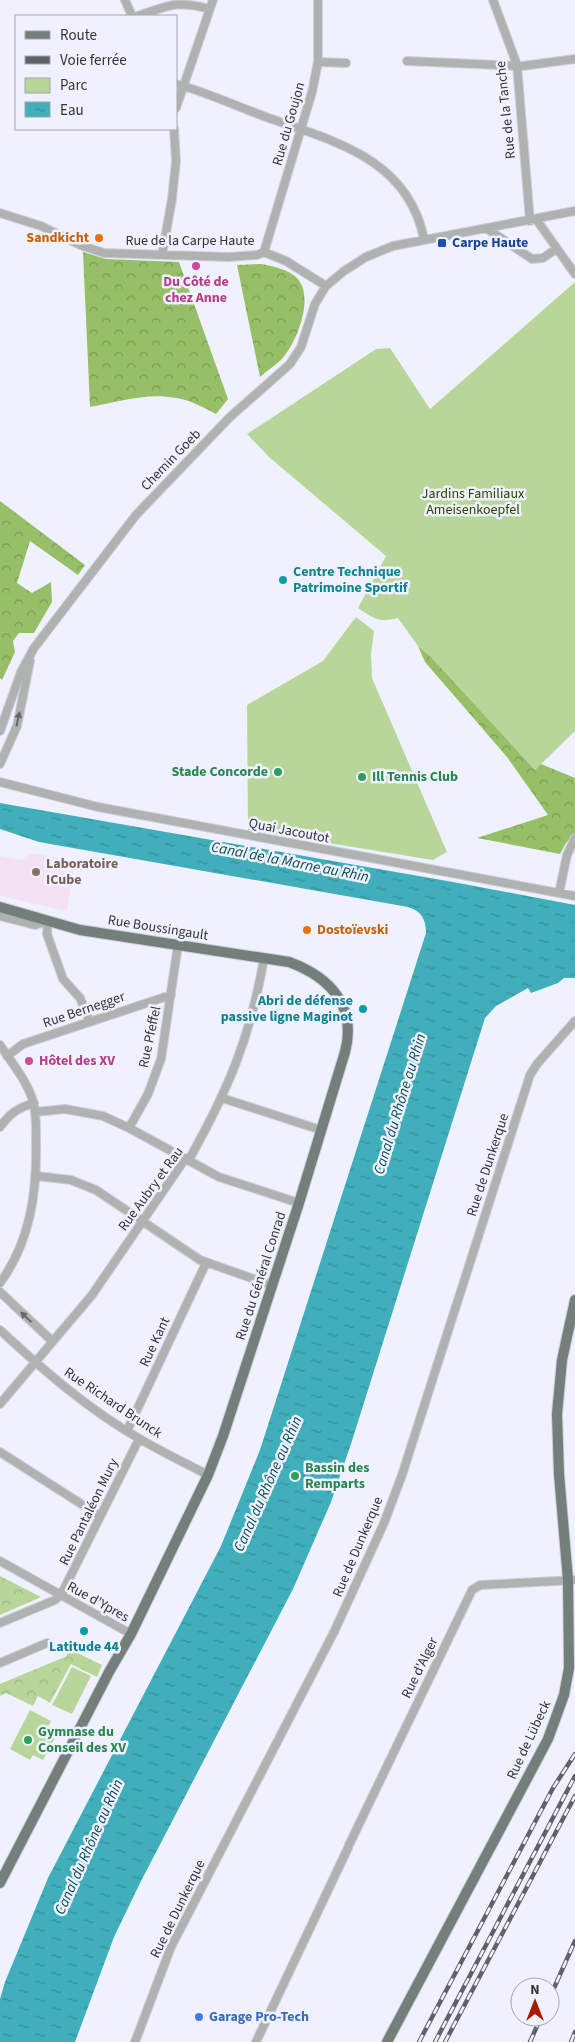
<svg xmlns="http://www.w3.org/2000/svg" width="575" height="2042" font-family="'Source Sans 3',sans-serif">
	<style>
		.education { fill: #f4e2f4 }
		.green { fill: #b8d699 }
		.forest { fill: url(#forest-crowns) }
		.park { fill: url(#park-crowns) }
		.water { fill: url(#water-ripples) }
		.lines { fill: none; stroke-linecap: round; stroke-linejoin: round }
		.minor-casing { stroke: #cdd0da; stroke-width: 10 }
		.major-casing { stroke: #cdd0da; stroke-width: 12 }
		.minor { stroke: #aeb3b2; stroke-width: 8 }
		.major { stroke: #747f7b; stroke-width: 10 }
		.rail-casing { stroke: #606268; stroke-width: 4.5 }
		.rail { stroke: #eff2fe; stroke-width: 2.5; stroke-dasharray: 8; stroke-linecap: butt }
		.oneway { fill: #646668 }
		.food-dot { fill: #e8710a; stroke: #eff2fe; stroke-width: 2 }
		.transit-dot { fill: #1a4fb4; stroke: #eff2fe; stroke-width: 2 }
		.hotel-dot { fill: #d1479c; stroke: #eff2fe; stroke-width: 2 }
		.culture-dot { fill: #0f9aa8; stroke: #eff2fe; stroke-width: 2 }
		.leisure-dot { fill: #2e9e5b; stroke: #eff2fe; stroke-width: 2 }
		.education-dot { fill: #8d6e63; stroke: #eff2fe; stroke-width: 2 }
		.shop-dot { fill: #3f7fe0; stroke: #eff2fe; stroke-width: 2 }
		.labels { text-anchor: middle; dominant-baseline: central; stroke-width: 5; stroke-linejoin: round; paint-order: stroke }
		.street-label { font-size: 14px; fill: #323337; stroke: #eff2fe }
		.food-label { font-size: 14px; font-weight: bold; fill: #c56008; stroke: #eff2fe; text-anchor: end }
		.transit-label { font-size: 14px; font-weight: bold; fill: #164399; stroke: #eff2fe; text-anchor: start }
		.hotel-label { font-size: 14px; font-weight: bold; fill: #b23c85; stroke: #eff2fe }
		.park-label { font-size: 14px; fill: #294200; stroke: #eff2fe }
		.culture-label { font-size: 14px; font-weight: bold; fill: #0d838f; stroke: #eff2fe; text-anchor: start }
		.leisure-label { font-size: 14px; font-weight: bold; fill: #27864d; stroke: #eff2fe; text-anchor: start }
		.education-label { font-size: 14px; font-weight: bold; fill: #785e54; stroke: #eff2fe; text-anchor: start }
		.shop-label { font-size: 14px; font-weight: bold; fill: #366cbe; stroke: #eff2fe; text-anchor: start }
		.water-label { font-size: 15px; font-style: italic; fill: #074b52; stroke: #eff2fe }
	</style>
	<defs>
		<pattern id="forest-crowns" width="20" height="18" patternUnits="userSpaceOnUse" patternTransform="scale(1.25)"><rect width="20" height="18" fill="#96bf67"/><path d="M2 6a3 3 0 1 1 6 0M12 15a3 3 0 1 1 6 0" fill="none" stroke="#7b9c56"/></pattern>
		<pattern id="park-crowns" width="20" height="18" patternUnits="userSpaceOnUse" patternTransform="scale(1.25)"><rect width="20" height="18" fill="#b8d699"/><path d="M2 6a3 3 0 1 1 6 0M12 15a3 3 0 1 1 6 0" fill="none" stroke="#9fb884"/></pattern>
		<pattern id="water-ripples" width="26" height="14" patternUnits="userSpaceOnUse" patternTransform="scale(1.25)"><rect width="26" height="14" fill="#40aebb"/><path d="M2 4q2-2 4 0t4 0M15 11q2-2 4 0t4 0" fill="none" stroke="#368e99"/></pattern>
	</defs>
	<rect width="100%" height="100%" fill="#eff2fe"/>
	<!-- education -->
	<path class="education" d="M30,853L75,861L67,911L0,896V856L22,860Z"/>
	<!-- green -->
	<path class="green" d="M575,282V731L535,770L431,657L418,646L398,618C378,623 375,619 358,608L386,556L269,457L247,434L376,349L390,348L430,409Z
		M356,617L374,631L371,654L372,678L447,852L433,860L248,830L247,705L323,661Z
		M72,1667L91,1676L72,1714L52,1705Z
		M30,1710L51,1721L46,1730L56,1736L43,1760L33,1755L30,1760L10,1749Z"/>
	<!-- forest -->
	<path class="forest" d="M83,252L106,259L179,262L228,399L216,414C203,407 190,400 176,398C148,392 117,402 90,407Z
		M261,264C272,266 288,269 297,278C315,297 297,343 281,360C275,366 266,371 260,377L237,265Z
		M0,501L85,565L78,575L30,541L17,583L32,593L51,582L52,602L34,633H19L13,641L15,652L2,680L0,678Z
		M418,646L431,657L535,770L541,764L575,778V834L566,843L560,854L477,838L548,815L507,757L425,662Z"/>
	<!-- park -->
	<path class="park" d="M0,1576L41,1597L0,1615Z
		M67,1648L102,1665L97,1677L71,1664L50,1703L38,1696L33,1706L6,1693L0,1696V1684L67,1656Z"/>
	<!-- water -->
	<path class="water" d="M0,803L453,882L575,905V978H564L558,983L531,993L528,988L496,1006L485,1018L351,1444L331,1502L293,1589L140,1883L114,1937L75,2042H0V1999L5,1982L48,1878L221,1546L260,1450L426,933C426,919 421,911 408,907L39,842L0,829Z"/>
	<g class="lines">
		<!-- minor casing -->
		<g class="minor-casing">
			<path id="minor" d="M125,0L132,16
				M493,0L517,65L530,221
				M138,16C170,5 176,0 210,9
				M407,61L522,66L575,59
				M318,62L346,63
				M176,84C206,92 236,106 266,117C333,141 408,158 424,239
				M176,108L213,0
				M0,213L41,226L80,245L104,253L229,257L257,255L264,252L286,261L326,286
				M536,219L575,274
				M486,228L532,259L543,258L556,249
				M264,252L312,92L318,62V0
				M162,255L172,199L176,161L174,129
				M0,731L21,672L34,648L136,515L230,417L290,364L301,347L315,304L326,286L344,271L366,257L393,246L575,211
				M0,764L17,726L30,661
				M0,782L98,807L575,896
				M559,893L567,855L575,838
				M0,916L35,925L48,921
				M48,921L47,934L63,979L80,998L90,1022
				M0,1045C12,1063 27,1081 33,1101C37,1115 36,1130 36,1144C37,1193 30,1242 0,1283
				M7,1056L23,1044L171,995
				M222,1098L321,1130
				M35,1112L65,1109L103,1116L129,1128L219,1177L299,1203
				M0,1127C10,1113 18,1108 34,1103
				M129,1128L148,1094L161,1059L178,945
				M37,1176L71,1180L96,1190L200,1260L271,1285
				M0,1292L52,1341
				M0,1330C43,1370 89,1410 140,1439C162,1452 185,1463 208,1475
				M0,1404L92,1295L183,1162L191,1156C229,1088 251,1035 264,958
				M127,1431L206,1263
				M0,1452L100,1516
				M0,1561L131,1634
				M0,1623L55,1600L61,1595L139,1439
				M0,1663L47,1643
				M349,1845L472,1590L480,1585L575,1580
				M135,2042L171,1947L334,1632L384,1523L402,1475L530,1075L537,1064L575,1021
				M256,2042L348,1848"/>
		</g>
		<!-- major casing -->
		<g class="major-casing">
			<path id="major" d="M0,907L80,930L289,962C330,977 357,1006 345,1052L299,1203L223,1436L208,1475L131,1634L109,1672L0,1883
				M387,2042L548,1739L564,1695L569,1668L568,1580L559,1474L557,1414L562,1360L575,1300"/>
		</g>
		<!-- minor -->
		<use href="#minor" class="minor"/>
		<!-- major -->
		<use href="#major" class="major"/>
		<!-- rail casing -->
		<g class="rail-casing">
			<path id="rail" d="M550,1997L575,1941
				M419,2042L553,1788L575,1754
				M435,2042L575,1776
				M445,2042L575,1796
				M530,2042L541,2017
				M571,2042L575,2032"/>
		</g>
		<!-- rail -->
		<use href="#rail" class="rail"/>
	</g>
	<!-- one-way arrows -->
	<defs><path id="oneway-solid" d="M-6-.8H1V-3.2L6.5 0L1 3.2V.8H-6Z" transform="scale(1.25)"/></defs>
	<g class="oneway">
		<use href="#oneway-solid" transform="translate(18 719) rotate(-78)"/>
		<use href="#oneway-solid" transform="translate(26 1317) rotate(-137)"/>
	</g>
	<!-- markers -->
	<g class="food-dot">
		<circle cx="99" cy="238" r="5"/>
		<circle cx="307" cy="930" r="5"/>
	</g>
	<rect class="transit-dot" x="437" y="238" width="10" height="10" rx="2.5"/>
	<g class="hotel-dot">
		<circle cx="196" cy="266" r="5"/>
		<circle cx="29" cy="1061" r="5"/>
	</g>
	<g class="culture-dot">
		<circle cx="283" cy="580" r="5"/>
		<circle cx="363" cy="1009" r="5"/>
		<circle cx="84" cy="1631" r="5"/>
	</g>
	<g class="leisure-dot">
		<circle cx="278" cy="772" r="5"/>
		<circle cx="362" cy="777" r="5"/>
		<circle cx="295" cy="1476" r="5"/>
		<circle cx="28" cy="1740" r="5"/>
	</g>
	<circle class="education-dot" cx="36" cy="872" r="5"/>
	<circle class="shop-dot" cx="199" cy="2017" r="5"/>
	<g class="labels">
		<!-- street labels -->
		<g class="street-label">
			<text transform="translate(506 110) rotate(-96)">Rue de la Tanche</text>
			<text transform="translate(289 124) rotate(-74)">Rue du Goujon</text>
			<text x="190" y="241">Rue de la Carpe Haute</text>
			<text transform="translate(171 460) rotate(-46)">Chemin Goeb</text>
			<text transform="translate(289 831) rotate(11)">Quai Jacoutot</text>
			<text transform="translate(158 928) rotate(9)">Rue Boussingault</text>
			<text transform="translate(84 1010) rotate(-19)">Rue Bernegger</text>
			<text transform="translate(150 1037) rotate(-78)">Rue Pfeffel</text>
			<text transform="translate(488 1165) rotate(-72)">Rue de Dunkerque</text>
			<text transform="translate(151 1189) rotate(-54)">Rue Aubry et Rau</text>
			<text transform="translate(261 1276) rotate(-72)">Rue du Général Conrad</text>
			<text transform="translate(155 1342) rotate(-65)">Rue Kant</text>
			<text transform="translate(113 1403) rotate(34)">Rue Richard Brunck</text>
			<text transform="translate(89 1512) rotate(-64)">Rue Pantaléon Mury</text>
			<text transform="translate(358 1547) rotate(-67)">Rue de Dunkerque</text>
			<text transform="translate(98 1602) rotate(29)">Rue d'Ypres</text>
			<text transform="translate(420 1668) rotate(-64)">Rue d'Alger</text>
			<text transform="translate(529 1740) rotate(-65)">Rue de Lübeck</text>
			<text transform="translate(178 1909) rotate(-64)">Rue de Dunkerque</text>
		</g>
		<!-- food labels -->
		<g class="food-label">
			<text x="89" y="238">Sandkicht</text>
			<text x="317" y="930" text-anchor="start">Dostoïevski</text>
		</g>
		<!-- transit labels -->
		<g class="transit-label">
			<text x="452" y="243">Carpe Haute</text>
		</g>
		<!-- hotel labels -->
		<g class="hotel-label">
			<text x="196" y="282">Du Côté de<tspan x="196" dy="16">chez Anne</tspan></text>
			<text x="39" y="1061" text-anchor="start">Hôtel des XV</text>
		</g>
		<!-- park labels -->
		<g class="park-label">
			<text x="473" y="494">Jardins Familiaux<tspan x="473" dy="16">Ameisenkoepfel</tspan></text>
		</g>
		<!-- culture labels -->
		<g class="culture-label">
			<text x="293" y="572">Centre Technique<tspan x="293" dy="16">Patrimoine Sportif</tspan></text>
			<text x="353" y="1001" text-anchor="end">Abri de défense<tspan x="353" dy="16">passive ligne Maginot</tspan></text>
			<text x="84" y="1647" text-anchor="middle">Latitude 44</text>
		</g>
		<!-- leisure labels -->
		<g class="leisure-label">
			<text x="268" y="772" text-anchor="end">Stade Concorde</text>
			<text x="372" y="777">Ill Tennis Club</text>
			<text x="305" y="1468">Bassin des<tspan x="305" dy="16">Remparts</tspan></text>
			<text x="38" y="1732">Gymnase du<tspan x="38" dy="16">Conseil des XV</tspan></text>
		</g>
		<!-- education labels -->
		<g class="education-label">
			<text x="46" y="864">Laboratoire<tspan x="46" dy="16">ICube</tspan></text>
		</g>
		<!-- shop labels -->
		<g class="shop-label">
			<text x="209" y="2017">Garage Pro-Tech</text>
		</g>
		<!-- water labels -->
		<g class="water-label">
			<text transform="translate(290 862) rotate(11)">Canal de la Marne au Rhin</text>
			<text transform="translate(400 1104) rotate(-73)">Canal du Rhône au Rhin</text>
			<text transform="translate(268 1484) rotate(-66)">Canal du Rhône au Rhin</text>
			<text transform="translate(89 1847) rotate(-66)">Canal du Rhône au Rhin</text>
		</g>
	</g>
	<!-- legend -->
	<rect x="15" y="15" width="162" height="115" fill="#eff2fe" stroke="#a3a6ae"/>
	<rect x="25" y="31" width="25" height="8" fill="#747f7b" stroke="#a3a6ae"/>
	<text x="60" y="40" font-size="15" fill="#323337">Route</text>
	<rect x="25" y="56" width="25" height="8" fill="#606268" stroke="#a3a6ae"/>
	<text x="60" y="65" font-size="15" fill="#323337">Voie ferrée</text>
	<rect x="25" y="78" width="25" height="15" fill="#b8d699" stroke="#a3a6ae"/>
	<text x="60" y="90" font-size="15" fill="#323337">Parc</text>
	<rect x="25" y="102" width="25" height="15" fill="url(#water-ripples)" stroke="#a3a6ae"/>
	<text x="60" y="115" font-size="15" fill="#323337">Eau</text>
	<!-- north arrow -->
	<g transform="translate(535 2002)"><circle r="24" fill="#eff2fe" stroke="#a3a6ae"/>
	<path d="M0-4L9 19L0 12L-9 19Z" fill="#a91a01"/>
	<text y="-8" font-size="14" font-weight="bold" text-anchor="middle" fill="#323337">N</text>
	</g>
</svg>
